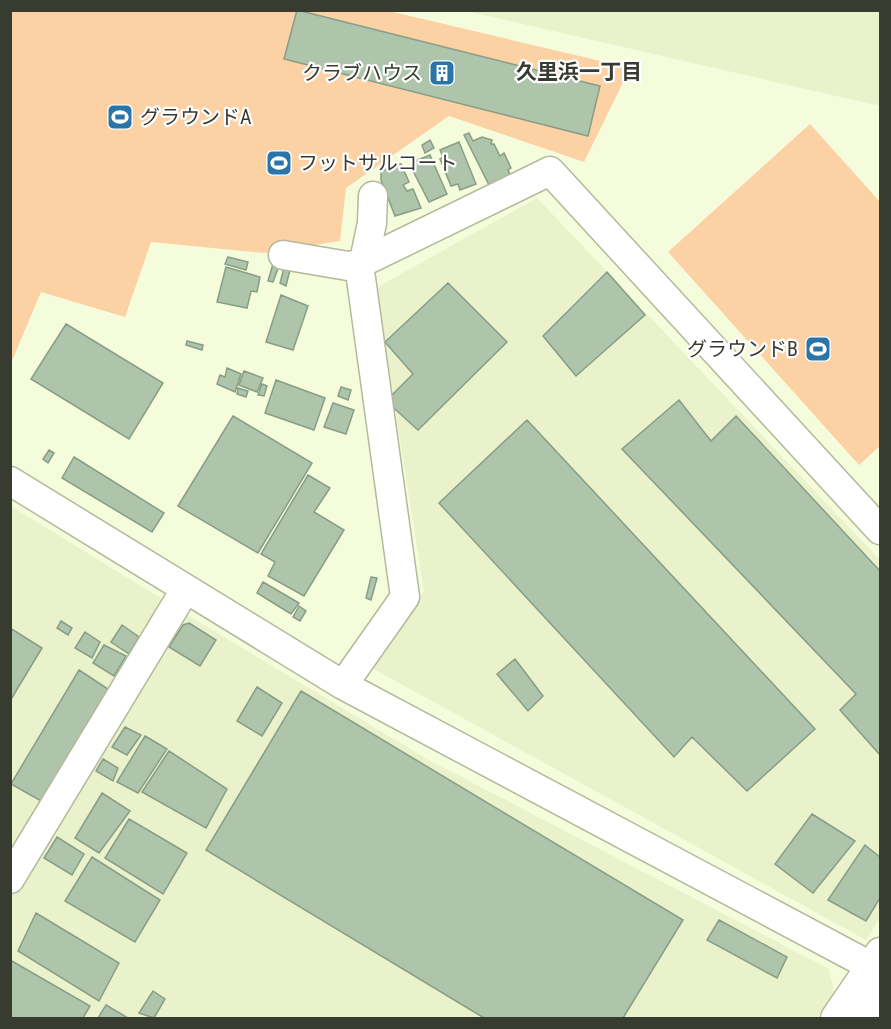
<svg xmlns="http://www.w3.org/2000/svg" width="891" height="1029" font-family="'Roboto Condensed','Noto Sans JP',sans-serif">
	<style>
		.built { fill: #e9f2ca }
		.green { fill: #fcd1a3 }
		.building { fill: #aec5ac; stroke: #879d85; stroke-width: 1.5 }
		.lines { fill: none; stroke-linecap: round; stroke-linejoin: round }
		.minor-casing { stroke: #b3ba9b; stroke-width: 31 }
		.minor { stroke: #fff; stroke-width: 28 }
		.labels { text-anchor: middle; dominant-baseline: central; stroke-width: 4.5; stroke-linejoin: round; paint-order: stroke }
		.poi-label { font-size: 20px; fill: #383b2f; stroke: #fff; text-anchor: end }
		.neighbourhood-label { font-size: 21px; font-weight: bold; fill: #383b2f; stroke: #fff }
	</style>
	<rect width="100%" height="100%" fill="#f4fcdb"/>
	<!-- built -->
	<path class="built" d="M466,11H880V106L510,21Z
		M537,198L880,560V918L866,940L372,668L424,591L376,288Z
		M11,506L167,602L11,862Z
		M184,613L427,759L829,969L834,992L817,1018H11L10,898Z"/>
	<!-- green -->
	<path class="green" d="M11,11H389L630,68L584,162L449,116L346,188L340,241L264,253L151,242L125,317L41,292L11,363Z
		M810,124L880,202V446L859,465L668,252Z"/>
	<!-- building -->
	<path class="building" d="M297,10L600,86L588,136L284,59Z
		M469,133L473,141L482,137L492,140L491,144H494L500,156L504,153L511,168L508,170L511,176L489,185L464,135Z
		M430,140L434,148L425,153L422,145Z
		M459,142L476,184L460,190L458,184L451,186L440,159L443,157L440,150Z
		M430,155L447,194L429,202L413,171L416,170L413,162Z
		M401,164L409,182L403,185L407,191L413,189L421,208L395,216L381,180V171Z
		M228,257L248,262L246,270L225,264Z
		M273,264L279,266L273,282L268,281Z
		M226,267L260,277L257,292L251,291L247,308L217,302Z
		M284,268L290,270L286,286L280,283Z
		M607,272L645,315L576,376L543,336Z
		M448,283L507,342L418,430L386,401L413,374L385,342Z
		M281,295L308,306L293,350L266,342Z
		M66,324L163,383L129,439L31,379Z
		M187,341L203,345L202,350L186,345Z
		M227,368L241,374L235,392L217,384L220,375L225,377Z
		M244,371L263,378L257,392L239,385Z
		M276,380L325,398L314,430L265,413Z
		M262,384L267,386L264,396L258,395Z
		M341,387L351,390L348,400L338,396Z
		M238,388L248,391L246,397L237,394Z
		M679,400L711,441L736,416L880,571V755L840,710L856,694L622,449Z
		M333,403L354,410L346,434L324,427Z
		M233,416L312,463L258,553L178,506Z
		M527,420L815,729L747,791L692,737L674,757L439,503Z
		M49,450L54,453L48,463L43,459Z
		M74,457L164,513L152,532L62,478Z
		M308,475L330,488L314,512L344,530L304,596L268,576L275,562L261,554Z
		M371,577L377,578L371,600L366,598Z
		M263,582L299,603L291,614L257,593Z
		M299,606L306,611L300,621L293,617Z
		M61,621L72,628L68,635L57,628Z
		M189,623L216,640L200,666L169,647L183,625Z
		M122,625L139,637L129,654L111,642Z
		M10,628L42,648L10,701Z
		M85,632L100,642L92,658L75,648Z
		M104,645L126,656L114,676L93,663Z
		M515,659L543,696L528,711L497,674Z
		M79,670L108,689L41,801L11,784Z
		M257,687L282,703L262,736L237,721Z
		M301,691L683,920L623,1018H484L206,850Z
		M125,727L141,735L127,755L112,747Z
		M145,736L167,749L138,793L117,782Z
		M169,751L227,789L206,828L142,792Z
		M103,759L118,768L113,781L96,771Z
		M102,793L130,811L99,853L75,838Z
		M812,814L855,841L813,893L775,864Z
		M129,819L187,853L163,894L105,858Z
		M57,837L84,854L72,875L44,858Z
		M865,845L880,857V898L866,921L828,900Z
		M92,857L160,900L135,942L65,901Z
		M36,913L119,963L99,1001L18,951Z
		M719,920L787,957L777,978L707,940Z
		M10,960L90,1006L83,1018H10Z
		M153,991L165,999L154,1018L139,1013Z
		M106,1005L128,1018H98Z"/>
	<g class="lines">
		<!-- minor casing -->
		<g class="minor-casing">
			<path id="minor" d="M283,255L348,266L359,264
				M364,261L372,223L373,196
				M10,481L343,685L880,971
				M343,685L405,597L359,264L550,171L880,530
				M10,879L185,590
				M835,1018L880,952
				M864,1018L880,994"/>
		</g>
		<!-- minor -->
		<use href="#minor" class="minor"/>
	</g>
	<!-- icons -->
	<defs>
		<g id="building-square" transform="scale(1.35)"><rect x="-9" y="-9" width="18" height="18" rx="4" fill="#2a74a8" stroke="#fff"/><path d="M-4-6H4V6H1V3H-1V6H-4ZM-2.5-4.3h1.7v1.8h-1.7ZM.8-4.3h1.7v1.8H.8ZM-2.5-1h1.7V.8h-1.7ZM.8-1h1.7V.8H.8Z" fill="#fff"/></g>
		<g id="stadium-square" transform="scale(1.35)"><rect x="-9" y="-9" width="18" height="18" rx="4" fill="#2a74a8" stroke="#fff"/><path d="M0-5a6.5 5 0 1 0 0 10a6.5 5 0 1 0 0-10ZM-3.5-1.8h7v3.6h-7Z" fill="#fff"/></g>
	</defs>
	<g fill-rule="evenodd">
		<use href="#building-square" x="442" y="73"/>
		<use href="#stadium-square" x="120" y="117"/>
		<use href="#stadium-square" x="279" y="163"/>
		<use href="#stadium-square" x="818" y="349"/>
	</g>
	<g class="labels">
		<!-- poi labels -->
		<g class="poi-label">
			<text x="422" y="73">クラブハウス</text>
			<text x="140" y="117" text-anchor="start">グラウンドA</text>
			<text x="298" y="163" text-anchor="start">フットサルコート</text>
			<text x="798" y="349">グラウンドB</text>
		</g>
		<!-- neighbourhood labels -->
		<g class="neighbourhood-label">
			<text x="579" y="72">久里浜一丁目</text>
		</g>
	</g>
	<!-- border -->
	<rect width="891" height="1029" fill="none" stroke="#383b2f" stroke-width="24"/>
</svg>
